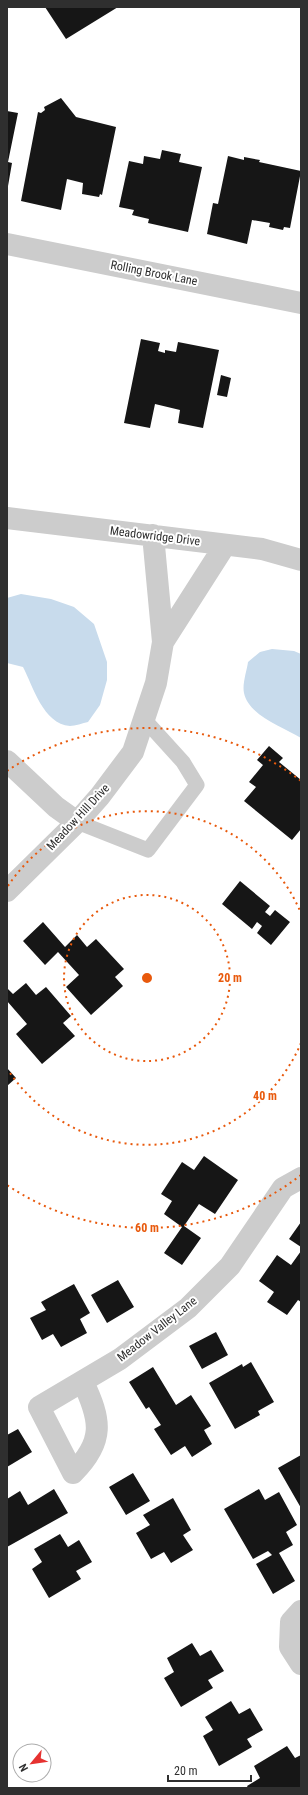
<svg xmlns="http://www.w3.org/2000/svg" width="308" height="1795" font-family="'Roboto Condensed',sans-serif">
	<style>
		.water { fill: #c8dbec }
		.building { fill: #161616 }
		.lines { fill: none; stroke-linecap: round; stroke-linejoin: round }
		.lane { stroke: #ccc; stroke-width: 15 }
		.street { stroke: #ccc; stroke-width: 22 }
		.ring { fill: none; stroke: #e8590c; stroke-width: 2; stroke-dasharray: 2 4 }
		.labels { text-anchor: middle; dominant-baseline: central; stroke-width: 4; stroke-linejoin: round; paint-order: stroke }
		.street-label { font-size: 12px; fill: #2f2f2f; stroke: #fff }
		.centre { fill: #e8590c; stroke: #fff; stroke-width: 2 }
		.ring-label { font-size: 12px; text-anchor: middle; font-weight: bold; fill: #e8590c; stroke: #fff; stroke-width: 4; stroke-linejoin: round; paint-order: stroke }
	</style>
	<rect width="100%" height="100%" fill="#fff"/>
	<!-- water -->
	<path class="water" d="M21,594L51,599L74,607L94,624L107,662V680L100,705L88,722C83,723 75,726 70,726C43,724 33,686 23,667L7,663V598Z
		M272,649L294,651L301,654V738C283,727 249,716 244,693C242,684 247,670 248,662L260,652Z"/>
	<!-- building -->
	<path class="building" d="M45,7H118L66,39Z
		M61,98L76,117L116,127L102,195L100,194L99,197L82,194L83,183L67,179L61,210L21,201L38,112L41,113L45,110L44,107Z
		M7,111L18,113L8,162L12,163L8,186Z
		M162,150L181,154L179,162L202,167L188,232L148,223L149,219L132,215L134,210L119,207L129,161L143,164L144,156L160,159Z
		M228,156L244,160V157L260,160L259,162L301,171L290,228L284,227L283,230L269,227L270,223L252,220L247,244L207,234L213,203L218,204Z
		M141,339L160,343L158,351L165,353V350L176,352L178,342L219,350L203,428L178,423L180,410L155,404L150,428L124,423Z
		M221,375L231,378L227,397L217,395Z
		M269,746L283,758L279,762L301,780V829L292,840L244,801L256,787L249,782L263,765L257,760Z
		M240,881L270,906L265,912L270,916L275,910L290,922L271,945L257,933L262,926L257,922L252,929L222,904Z
		M43,922L65,947L77,935L87,947L96,939L124,969L115,977L123,986L91,1015L66,987L79,975L58,952L45,965L23,941Z
		M26,983L36,995L46,987L71,1016L63,1023L75,1036L42,1064L16,1034L27,1024L7,1001V988L13,994Z
		M7,1068L16,1078L7,1086Z
		M204,1156L238,1180L215,1214L199,1204L184,1226L201,1238L182,1265L164,1253L182,1227L164,1214L172,1201L161,1194L182,1162L194,1170Z
		M301,1222V1247L289,1239Z
		M301,1251V1302L298,1300L287,1315L267,1302L274,1292L259,1281L277,1255L291,1265Z
		M118,1280L134,1307L107,1323L91,1295Z
		M74,1284L90,1313L80,1319L87,1333L61,1347L53,1334L42,1340L30,1318L46,1310L41,1302Z
		M216,1332L228,1355L202,1369L189,1346Z
		M251,1362L274,1402L258,1411L260,1415L235,1429L209,1383L242,1364L243,1367Z
		M153,1367L176,1405L191,1395L211,1426L204,1430L212,1444L192,1457L185,1446L171,1455L154,1429L161,1425L149,1407L146,1409L129,1382Z
		M18,1429L32,1452L7,1467V1435Z
		M301,1455V1508L278,1468Z
		M133,1473L150,1501L126,1515L109,1487Z
		M54,1489L68,1513L7,1547V1499L20,1491L28,1505Z
		M259,1489L265,1500L279,1492L297,1525L286,1532L293,1545L279,1553L295,1581L273,1594L256,1564L272,1555L268,1551L253,1559L224,1509Z
		M173,1498L191,1530L183,1535L193,1550L171,1563L164,1552L151,1559L136,1533L150,1525L143,1515Z
		M60,1534L68,1547L79,1540L92,1562L76,1571L81,1579L49,1598L32,1569L42,1562L34,1549Z
		M192,1643L200,1656L211,1650L224,1671L208,1680L213,1688L181,1707L164,1678L174,1672L167,1658Z
		M231,1701L239,1714L250,1708L263,1730L247,1739L252,1747L219,1766L203,1736L213,1730L205,1717Z
		M287,1746L295,1758L301,1755V1788H248L247,1786L260,1778L254,1766Z"/>
	<g class="lines">
		<!-- lane -->
		<path class="lane" d="M77,822L148,850L197,785L183,762L144,719"/>
		<!-- street -->
		<path class="street" d="M7,244L301,303
			M7,518L262,549L301,560
			M163,642L225,545
			M7,761L56,807L77,822
			M7,891L77,822L100,796L133,752L156,683L163,642L153,535
			M83,1382C101,1420 105,1441 73,1473L39,1407L120,1359L188,1308L230,1266L283,1188L301,1178
			M301,1611L291,1622L290,1647L301,1664"/>
	</g>
	<!-- distance rings -->
	<g class="ring">
		<circle cx="147" cy="978" r="83"/>
		<path d="M301 1043A167 167 0 0 1 8 1070M8 886A167 167 0 0 1 301 913"/>
		<path d="M301 1175A250 250 0 0 1 7 1185M7 771A250 250 0 0 1 301 781"/>
	</g>
	<g class="labels">
		<!-- street labels -->
		<g class="street-label">
			<text transform="translate(154 273) rotate(11)">Rolling Brook Lane</text>
			<text transform="translate(155 536) rotate(7)">Meadowridge Drive</text>
			<text transform="translate(78 817) rotate(-47)">Meadow Hill Drive</text>
			<text transform="translate(157 1329) rotate(-38)">Meadow Valley Lane</text>
		</g>
	</g>
	<circle cx="147" cy="978" r="6" class="centre"/>
	<g class="ring-label">
		<text x="230" y="982">20 m</text>
		<text x="265" y="1100">40 m</text>
		<text x="147" y="1232">60 m</text>
	</g>
	<!-- border -->
	<rect width="308" height="1795" fill="none" stroke="#2f2f2f" stroke-width="16"/>
	<!-- north arrow -->
	<g transform="translate(32 1763) rotate(241)"><circle r="19" fill="#ffffff" stroke="#acacac"/>
	<path d="M0-3L7 15L0 10L-7 15Z" fill="#e63230"/>
	<text y="-6" font-size="11" font-weight="bold" text-anchor="middle" fill="#2f2f2f">N</text>
	</g>
	<!-- scale -->
	<path d="M168 1775v6h83v-6" fill="none" stroke="#2f2f2f" stroke-width="2"/>
	<text x="174" y="1775" font-size="12" fill="#2f2f2f" stroke="#ffffff" stroke-width="3" paint-order="stroke">20 m</text>
</svg>
